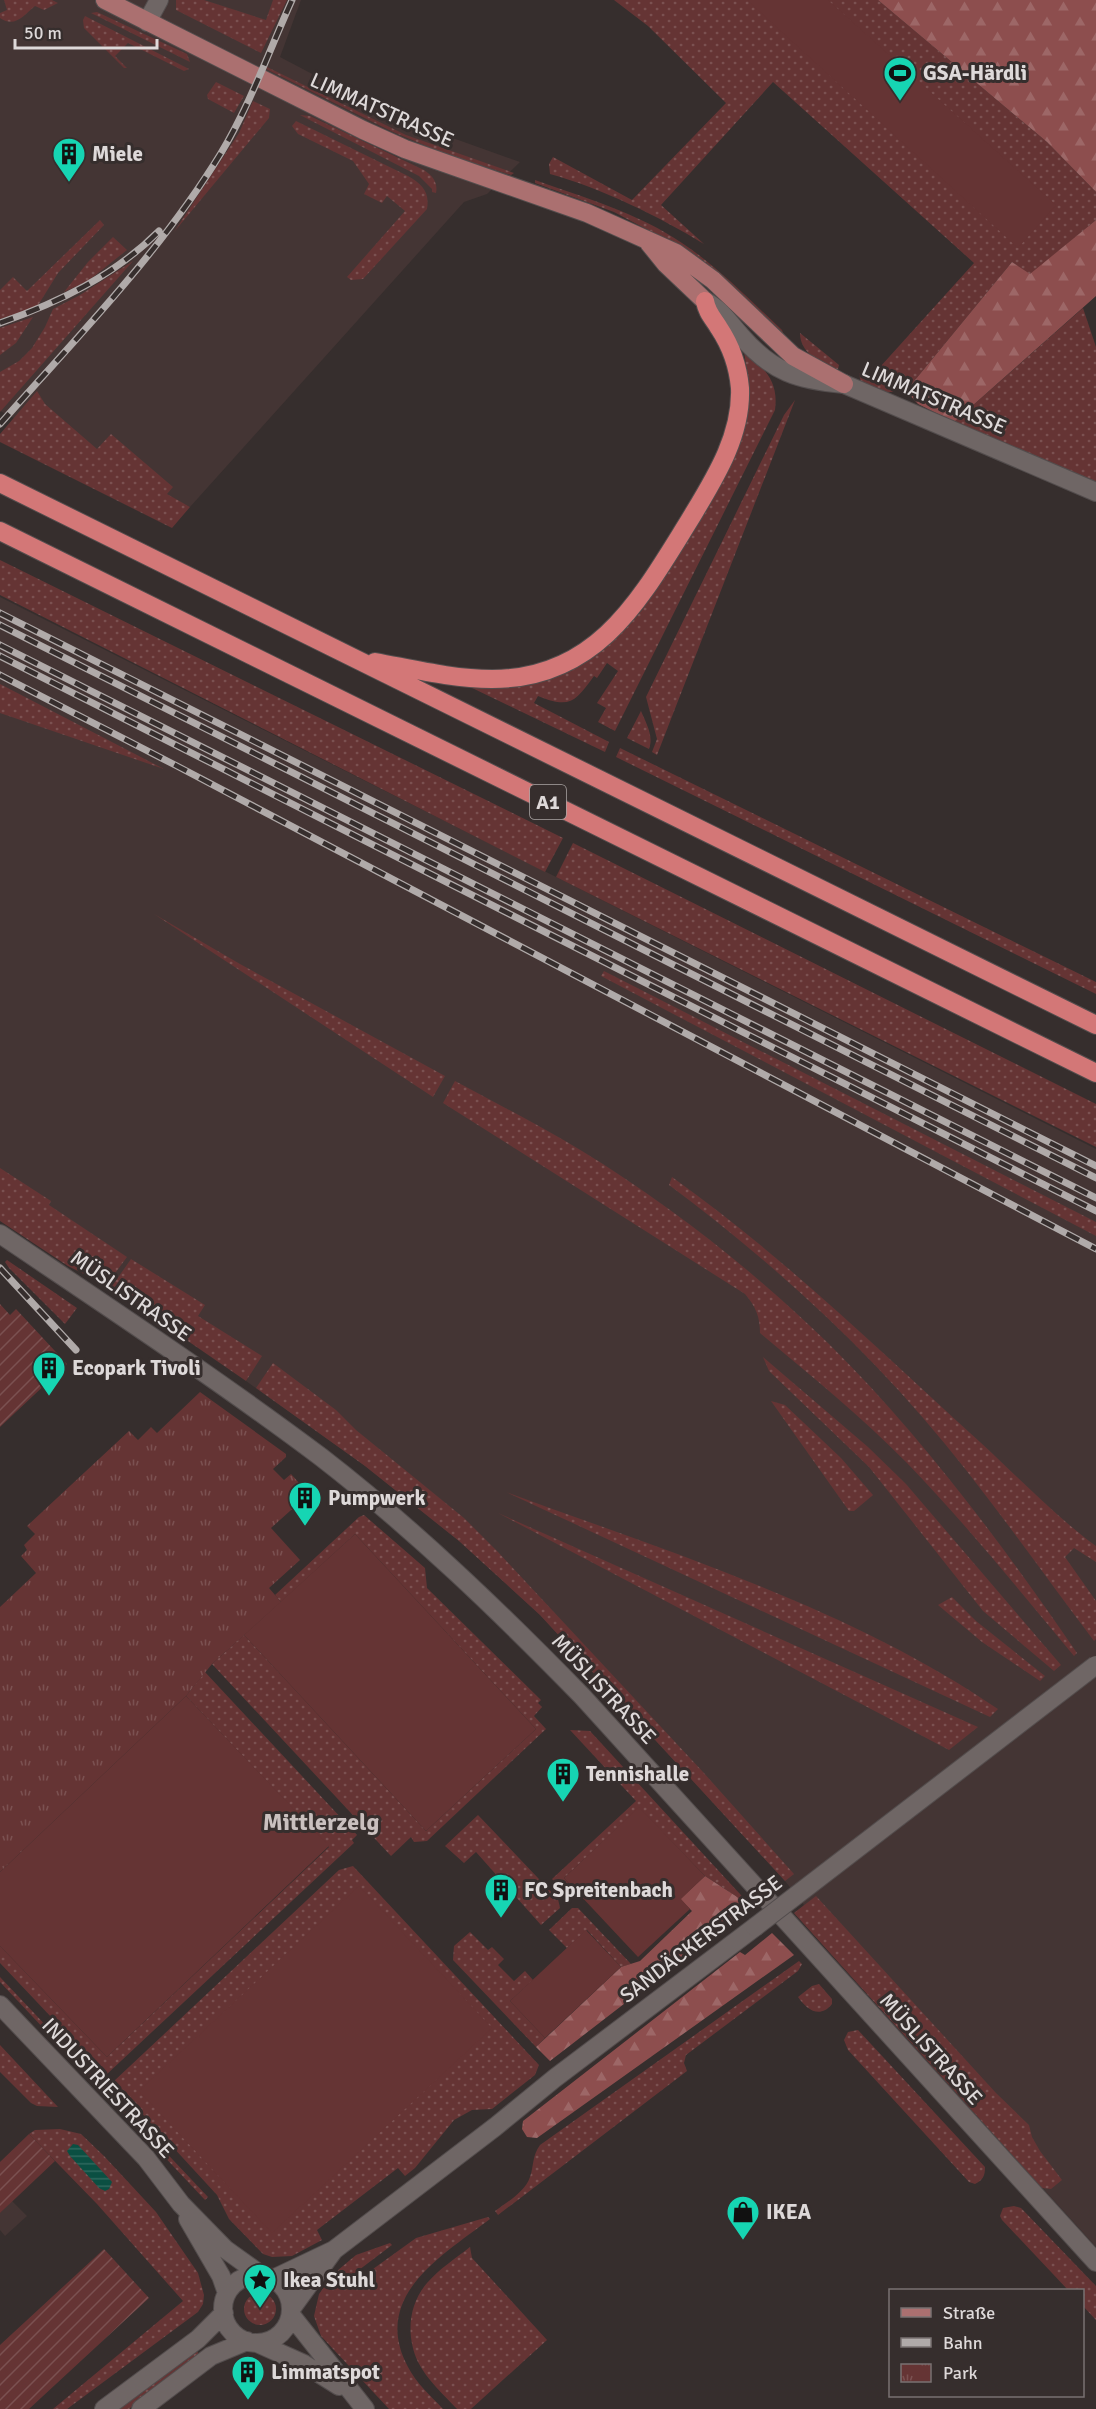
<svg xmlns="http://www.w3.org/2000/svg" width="1096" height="2409" font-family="Signika,sans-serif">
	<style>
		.built { fill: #443534 }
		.grass { fill: url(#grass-dots) }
		.forest { fill: url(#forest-firs) }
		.park { fill: url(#park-tufts) }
		.garden { fill: url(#garden-furrows) }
		.pitch { fill: #653434 }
		.water { fill: url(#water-rules) }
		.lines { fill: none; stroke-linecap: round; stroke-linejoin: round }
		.minor-casing { stroke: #534d4d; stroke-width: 20 }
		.major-casing { stroke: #534d4d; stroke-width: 20 }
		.highway-casing { stroke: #534d4d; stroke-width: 20 }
		.minor { stroke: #6f6665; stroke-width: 18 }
		.major { stroke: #ab7070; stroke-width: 18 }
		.highway { stroke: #d37777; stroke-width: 18 }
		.rail-casing { stroke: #b0aaa9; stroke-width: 7 }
		.rail { stroke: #362e2d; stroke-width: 4.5; stroke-dasharray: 14; stroke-linecap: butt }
		.minor-bridge-casing { stroke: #534d4d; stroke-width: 20; stroke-linecap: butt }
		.minor-bridge { stroke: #6f6665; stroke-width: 18 }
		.labels { text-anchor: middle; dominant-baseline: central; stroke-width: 6; stroke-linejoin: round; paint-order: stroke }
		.shield { fill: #362e2d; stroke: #aca6a5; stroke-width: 1.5 }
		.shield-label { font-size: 20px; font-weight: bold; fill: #ded9d9 }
		.poi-label { font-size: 21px; font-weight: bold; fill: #ded9d9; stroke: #362e2d; text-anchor: start }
		.street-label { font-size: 21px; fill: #ded9d9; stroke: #362e2d }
		.quarter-label { font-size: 24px; font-weight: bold; fill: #cac0bf; stroke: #362e2d }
	</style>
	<defs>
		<pattern id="grass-dots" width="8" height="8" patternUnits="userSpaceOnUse" patternTransform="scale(1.5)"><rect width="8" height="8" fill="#653434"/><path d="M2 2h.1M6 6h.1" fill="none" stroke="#7b5151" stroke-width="1.8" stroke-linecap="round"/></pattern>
		<pattern id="forest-firs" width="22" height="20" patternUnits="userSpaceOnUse" patternTransform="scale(1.5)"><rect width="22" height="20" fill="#8d4e4e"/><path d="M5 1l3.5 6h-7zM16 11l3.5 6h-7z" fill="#9d6767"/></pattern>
		<pattern id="park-tufts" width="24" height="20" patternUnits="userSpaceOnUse" patternTransform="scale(1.5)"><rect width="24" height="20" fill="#653434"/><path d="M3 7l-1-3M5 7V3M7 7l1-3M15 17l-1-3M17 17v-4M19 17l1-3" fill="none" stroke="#7b5151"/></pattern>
		<pattern id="garden-furrows" width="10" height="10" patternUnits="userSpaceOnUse" patternTransform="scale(1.5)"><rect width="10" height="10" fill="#653434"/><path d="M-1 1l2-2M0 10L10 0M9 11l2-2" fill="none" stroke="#7b5151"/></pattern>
		<pattern id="water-rules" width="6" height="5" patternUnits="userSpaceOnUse" patternTransform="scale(1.5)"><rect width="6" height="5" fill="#0b4f42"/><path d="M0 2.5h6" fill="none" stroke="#2e685d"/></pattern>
	</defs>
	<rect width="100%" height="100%" fill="#362e2d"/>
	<!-- built -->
	<path class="built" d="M0,0H301L280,57L394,117L520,162L487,194L464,202L190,507L0,411Z
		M0,597L1096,1149V2247L794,1913L804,1905L785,1881L540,1615L459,1541L365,1466L246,1381L251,1373L0,1198Z
		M12,2201L27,2216L5,2236L0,2230V2213Z"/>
	<!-- grass -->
	<path class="grass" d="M4,0H52L58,3L44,10L35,6C23,16 15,28 0,18V13L7,10Z
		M176,0H204L266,20L273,0H287L261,53L176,10Z
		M614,0H878L1047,142L1096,192V220L1030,275L1012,262L906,391L903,387H897L893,392H879L861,383L859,373L871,377L974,263L773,82L661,205L704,244C660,217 601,188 550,174L549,164L553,157L632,200L726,103L648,26Z
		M97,12L187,54L190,62L91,13Z
		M85,16L189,69L184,71L128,43L115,56L127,68H124L84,28L83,20Z
		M267,67L406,135L514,173L511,175L441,152L393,132L266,69Z
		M216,82L244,96L234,113L208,99L207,95Z
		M253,101L270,109L269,118L174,232L239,133Z
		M300,115L310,116L424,170C433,176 438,183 436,193L432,192V189L419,176Z
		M296,121L408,176C422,184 430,192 427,209L363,279L351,280L347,277L405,211L387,196L382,203L364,194L369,184L353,161L298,134L292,126Z
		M535,180C583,197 640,214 682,243C718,267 750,300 782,330L785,338L661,237L614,212L535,183Z
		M100,220L104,225L58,273L37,307L0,319V290L13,277L27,291Z
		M113,237L127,250L88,281L64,292L88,262Z
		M133,261L0,412V372L19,361L32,348L45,327L53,309L80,295Z
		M1083,308L1096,347V484L954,422Z
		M33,317L16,343L0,355V328Z
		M800,333L839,365L838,369L832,370C818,361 800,352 800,333Z
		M744,351C764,368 779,381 775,410L615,731L598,722L606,708L597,703L618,671L607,663L597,678L594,676C575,702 570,709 538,696L534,703L609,742L605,752L468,686L562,674L584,663L621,633L642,610L660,583L747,398L748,379Z
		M37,391L45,404L97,449L111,434L173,487L167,494L190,507L172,528L0,442V434Z
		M795,400L657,755L652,752L657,739L646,697L784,415Z
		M0,560L563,838L545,872L0,595Z
		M0,684L164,769L0,713Z
		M641,711C646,723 654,736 649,749L627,738Z
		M620,748L1096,982V994L616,757Z
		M573,843L1096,1104V1147L556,877Z
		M154,914L240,964L445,1076L433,1097Z
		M604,971L1096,1222V1236L601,976Z
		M455,1081C498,1104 540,1126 582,1151C670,1205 754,1271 828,1343C922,1436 1002,1544 1077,1653L1074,1656C1019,1590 966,1524 907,1463C861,1416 810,1375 760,1333C760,1317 756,1307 745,1294L443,1103Z
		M0,1168L51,1201L49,1205L127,1257L113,1276L117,1279L131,1259L205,1305L198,1316L262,1356L246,1381L108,1286L68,1266L0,1221Z
		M672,1177C783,1256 880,1351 980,1442C1016,1475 1057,1518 1096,1546V1562L1074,1548L1065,1557L1096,1601V1639L1094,1641C1051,1584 1010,1526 966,1470C881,1361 779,1267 669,1185Z
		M7,1260L77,1308L65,1324L9,1268L5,1262Z
		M763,1357L868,1447L906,1484L1061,1665L1054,1671L983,1611L869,1467L769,1371Z
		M273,1363L336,1410L356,1430L464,1518L498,1552L703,1772L794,1874L785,1881L540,1615L459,1541L365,1466L256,1388Z
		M771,1401L785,1405L841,1458L873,1495L854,1511H849Z
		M506,1492C672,1553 852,1609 998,1709L990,1717Z
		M498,1513L978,1727L949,1750Z
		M364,1515L425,1568L427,1588L541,1700L538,1703L542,1707L534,1716L546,1729L427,1841L414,1842L411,1837L391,1856L212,1664L244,1635L426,1831L536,1729L355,1534L281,1602L275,1595L359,1517Z
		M952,1597L976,1621L1045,1676L1040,1681L982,1642L938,1605Z
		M205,1672L357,1835L352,1840L354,1843L106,2075L0,1963V1946L107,2057L329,1847L186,1696Z
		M570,1730L590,1731L751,1906L705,1876L639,1808L564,1878L576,1892L569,1897L552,1879L636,1801Z
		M478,1815L558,1899L560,1908L541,1925L476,1852L464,1863L445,1846Z
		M353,1866L539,2065L535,2075L492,2109L472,2110L454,2120L415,2168L405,2176L398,2168L317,2230L322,2240L292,2256L272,2257L263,2254L229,2219L217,2195L113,2082L339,1870Z
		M816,1896L996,2093L1029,2125L1032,2137L1040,2151L1062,2180L1051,2189L1042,2188L794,1913Z
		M572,1908H578L631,1964L621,1967L587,1930L567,1948L549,1930Z
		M470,1932L488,1950L492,1947L504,1959L498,1965L514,1981L525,1971L533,1980L510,2001L545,2038L536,2047L453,1960L454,1946Z
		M799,1961L802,1964L798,1971L686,2055L684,2063L687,2071L498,2215L495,2211C507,2202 525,2192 530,2177C534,2165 532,2156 540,2145Z
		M0,1977L208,2197L205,2200L0,1982Z
		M819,1984L832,1999V2004C820,2019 807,2010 798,1997L812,1986Z
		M858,2030L985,2167C985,2176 983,2180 975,2184L969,2182L848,2050L844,2040L848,2032Z
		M0,2045L58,2107L37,2106L31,2103L0,2072Z
		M60,2129L81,2134L104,2156L156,2212L198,2273L204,2295L203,2304L198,2312L67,2409H53L183,2301L97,2204L29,2134L35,2130Z
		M1014,2206L1021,2208L1096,2286V2320L1083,2306L1082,2290H1068L1002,2220L1000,2216L1003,2208Z
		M488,2217L490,2219C443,2255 370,2296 408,2367C416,2383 431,2396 443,2409H389L321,2336L314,2316L319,2294L327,2283L341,2288L355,2282L416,2238Z
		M390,2243L392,2245L351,2276L338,2280L331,2276L356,2255Z
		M470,2247L472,2258L547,2340L471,2409H457C444,2395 427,2380 418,2362C406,2336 408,2305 427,2283C439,2269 456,2258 470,2247Z
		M244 2309a16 16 0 1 1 32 0a16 16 0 1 1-32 0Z
		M196,2350L200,2355L129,2409H118Z"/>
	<!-- forest -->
	<path class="forest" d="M878,0H1096V192L1047,142Z
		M1096,220V296L954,422L918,404L906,391L1012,262L1030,274Z
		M705,1876L751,1906L550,2061L536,2047L621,1967L640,1961L692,1911L680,1899Z
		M772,1933L794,1955L537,2138L527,2137L522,2129L523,2121L740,1952L745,1955Z"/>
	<!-- park -->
	<path class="park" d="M200,1392L286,1454V1457L273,1469L284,1480L291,1474L309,1494L271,1528L300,1560L269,1588L281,1602L212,1664L186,1696L0,1872V1607L36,1573L21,1556L27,1550L24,1545L35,1534L27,1526L129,1431L138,1440L151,1427L157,1433Z"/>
	<!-- garden -->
	<path class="garden" d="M0,1304L10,1315L16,1309L67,1364L0,1427Z
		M29,2134L55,2161L0,2213V2162Z
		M104,2249L149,2298L29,2409H0V2345Z"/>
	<!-- pitch -->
	<path class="pitch" d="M747,0H828L1056,205L1018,248Z
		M355,1534L536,1729L426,1831L244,1635Z
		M186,1696L329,1846L107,2057L0,1946V1872Z
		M639,1807L705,1876L681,1899L690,1909L638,1957L564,1878Z
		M359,1886L492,2028L272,2233L139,2091Z
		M586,1930L621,1967L545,2038L510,2001Z"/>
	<!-- water -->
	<path class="water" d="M73,2144L78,2145L112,2182L109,2189L105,2191L99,2188L70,2156L67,2151Z"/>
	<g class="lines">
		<!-- minor casing -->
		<g class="minor-casing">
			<path id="minor" d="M147,22L159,0
				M705,301C721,309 729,323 741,336C772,372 798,380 844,384L1096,492
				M0,1234C108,1307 217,1379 321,1457C414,1529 500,1612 582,1696L1096,2262
				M0,2005L146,2158L181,2204L225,2249L261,2275
				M188,2219L221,2276L227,2293
				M223 2309a34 34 0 1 1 68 0a34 34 0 1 1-68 0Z
				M273,2279L334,2250L495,2127L555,2078L755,1927
				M291,2309L334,2250
				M291,2315L365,2409
				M257,2343L304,2364L339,2386
				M104,2409L198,2339L224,2313
				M141,2409L211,2356L247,2341"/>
		</g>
		<!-- major casing -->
		<g class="major-casing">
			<path id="major" d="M105,0L363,130L405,149L587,213L676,253L713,280L793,356L844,384
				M649,243L666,264L705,301"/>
		</g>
		<!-- highway casing -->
		<g class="highway-casing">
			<path id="highway" d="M0,483L1096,1025
				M0,531L1096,1073
				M375,662C413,669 453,679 492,679C597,679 640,600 689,521C713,481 742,437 740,388C738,366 731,346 719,328C713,318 707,313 705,301"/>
		</g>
		<!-- minor -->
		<use href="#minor" class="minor"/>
		<!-- major -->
		<use href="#major" class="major"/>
		<!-- highway -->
		<use href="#highway" class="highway"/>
		<!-- rail casing -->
		<g class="rail-casing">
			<path id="rail" d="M0,323C59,302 114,276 159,231
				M0,424C77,337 160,253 221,153C250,105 269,51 292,0
				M0,613L1096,1166
				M0,625L1096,1178
				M0,645L1096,1198
				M0,656L1096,1211
				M0,675L177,766L1096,1249
				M0,1268L76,1350"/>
		</g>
		<!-- rail -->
		<use href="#rail" class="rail"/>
		<!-- minor-bridge casing -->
		<g class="minor-bridge-casing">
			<path id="minor-bridge" d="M755,1927L1096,1665"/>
		</g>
		<!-- minor-bridge -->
		<use href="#minor-bridge" class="minor-bridge"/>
	</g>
	<!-- icons -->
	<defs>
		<g id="stadium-pin" transform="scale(1.725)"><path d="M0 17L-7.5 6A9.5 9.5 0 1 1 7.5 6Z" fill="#16d5b3" stroke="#362e2d"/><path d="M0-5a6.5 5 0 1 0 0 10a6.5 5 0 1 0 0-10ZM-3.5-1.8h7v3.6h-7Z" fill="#111"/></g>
		<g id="building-pin" transform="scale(1.725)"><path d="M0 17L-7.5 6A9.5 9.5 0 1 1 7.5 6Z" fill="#16d5b3" stroke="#362e2d"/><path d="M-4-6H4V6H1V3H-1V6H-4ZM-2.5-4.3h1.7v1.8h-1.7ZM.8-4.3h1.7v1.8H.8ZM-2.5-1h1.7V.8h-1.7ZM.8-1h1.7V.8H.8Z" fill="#111"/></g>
		<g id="shop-pin" transform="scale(1.725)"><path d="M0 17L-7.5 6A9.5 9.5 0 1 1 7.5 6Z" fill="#16d5b3" stroke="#362e2d"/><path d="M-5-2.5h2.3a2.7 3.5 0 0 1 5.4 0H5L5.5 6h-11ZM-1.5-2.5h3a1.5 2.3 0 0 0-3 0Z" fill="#111"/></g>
		<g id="sight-pin" transform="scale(1.725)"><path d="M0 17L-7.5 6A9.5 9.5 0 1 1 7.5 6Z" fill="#16d5b3" stroke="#362e2d"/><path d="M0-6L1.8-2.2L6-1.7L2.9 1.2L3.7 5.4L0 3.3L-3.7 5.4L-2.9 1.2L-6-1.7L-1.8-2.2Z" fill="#111"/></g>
	</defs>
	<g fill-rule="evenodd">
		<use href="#stadium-pin" x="900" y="73"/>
		<use href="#building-pin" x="69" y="154"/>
		<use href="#building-pin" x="49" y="1368"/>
		<use href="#building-pin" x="305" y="1498"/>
		<use href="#building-pin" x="563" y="1774"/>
		<use href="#building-pin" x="501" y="1890"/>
		<use href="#shop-pin" x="743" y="2212"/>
		<use href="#sight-pin" x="260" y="2280"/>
		<use href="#building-pin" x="248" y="2372"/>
	</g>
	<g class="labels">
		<!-- shield labels -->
		<rect class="shield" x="530" y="785" width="36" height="34" rx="4.5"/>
		<g class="shield-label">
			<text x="548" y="802">A1</text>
		</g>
		<!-- poi labels -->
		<g class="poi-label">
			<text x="923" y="73">GSA-Härdli</text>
			<text x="92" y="154">Miele</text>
			<text x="72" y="1368">Ecopark Tivoli</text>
			<text x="328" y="1498">Pumpwerk</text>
			<text x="586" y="1774">Tennishalle</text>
			<text x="524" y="1890">FC Spreitenbach</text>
			<text x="766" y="2212">IKEA</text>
			<text x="283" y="2280">Ikea Stuhl</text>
			<text x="271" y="2372">Limmatspot</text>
		</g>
		<!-- street labels -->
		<g class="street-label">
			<text transform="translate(382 110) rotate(24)">LIMMATSTRASSE</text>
			<text transform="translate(934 398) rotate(23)">LIMMATSTRASSE</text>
			<text transform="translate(131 1296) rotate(35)">MÜSLISTRASSE</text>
			<text transform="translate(604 1689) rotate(47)">MÜSLISTRASSE</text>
			<text transform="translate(701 1939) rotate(-37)">SANDÄCKERSTRASSE</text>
			<text transform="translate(931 2049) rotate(48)">MÜSLISTRASSE</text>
			<text transform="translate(108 2088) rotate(47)">INDUSTRIESTRASSE</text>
		</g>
		<!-- quarter labels -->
		<g class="quarter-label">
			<text x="321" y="1822">Mittlerzelg</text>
		</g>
	</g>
	<!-- legend -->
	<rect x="889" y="2289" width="195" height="108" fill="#362e2d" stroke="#797272" stroke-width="1.5"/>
	<rect x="901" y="2308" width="30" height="9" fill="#ab7070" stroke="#797272" stroke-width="1.5"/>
	<text x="943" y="2319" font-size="18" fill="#ded9d9">Straße</text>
	<rect x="901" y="2338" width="30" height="9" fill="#b0aaa9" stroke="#797272" stroke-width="1.5"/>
	<text x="943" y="2349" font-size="18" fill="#ded9d9">Bahn</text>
	<rect x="901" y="2364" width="30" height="18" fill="url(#park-tufts)" stroke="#797272" stroke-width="1.5"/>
	<text x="943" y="2379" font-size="18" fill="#ded9d9">Park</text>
	<!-- scale -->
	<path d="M15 39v9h142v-9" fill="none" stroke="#ded9d9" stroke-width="3"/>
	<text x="24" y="39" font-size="18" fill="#ded9d9" stroke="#362e2d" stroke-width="4.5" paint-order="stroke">50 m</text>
</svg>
